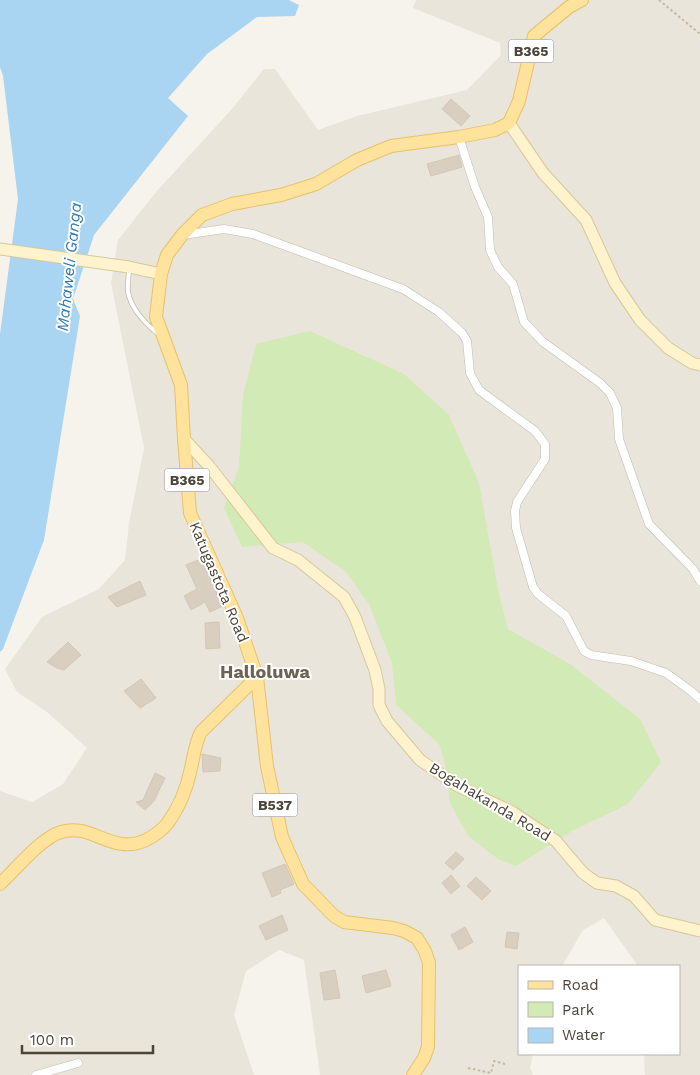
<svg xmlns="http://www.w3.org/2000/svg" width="700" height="1075" font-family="'Work Sans',sans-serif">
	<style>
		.residential { fill: #eae5da }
		.green { fill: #d2eab5 }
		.water { fill: #a9d4f2 }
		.building { fill: #d8cfc1; stroke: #d3c7b4 }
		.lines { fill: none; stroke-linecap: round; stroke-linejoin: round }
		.lane-casing { stroke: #c2bbae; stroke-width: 5.5 }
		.street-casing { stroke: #c2bbae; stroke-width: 9 }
		.secondary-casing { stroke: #d6c79b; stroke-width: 13 }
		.primary-casing { stroke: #e6c16a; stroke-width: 14 }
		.path { stroke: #c4b79f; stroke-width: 2; stroke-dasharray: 2.5 2.5; stroke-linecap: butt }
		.lane { stroke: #fff; stroke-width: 4 }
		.street { stroke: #fff; stroke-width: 8 }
		.secondary { stroke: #fff3cd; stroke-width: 11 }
		.primary { stroke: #ffe39c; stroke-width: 12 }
		.labels { text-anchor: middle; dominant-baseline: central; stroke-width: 4; stroke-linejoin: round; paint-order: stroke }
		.shield { fill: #fff; stroke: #817c74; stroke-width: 1 }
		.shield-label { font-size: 14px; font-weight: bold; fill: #4b4439 }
		.street-label { font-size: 15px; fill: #4b4439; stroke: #fff }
		.water-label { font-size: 16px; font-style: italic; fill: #2e7ab2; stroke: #fff }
		.quarter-label { font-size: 18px; font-weight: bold; fill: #6e6250; stroke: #fff }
	</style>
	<rect width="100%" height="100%" fill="#f6f3ec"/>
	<!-- residential -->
	<path class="residential" d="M416,0H700V1075H645L644,1054H679V966H638L604,918L583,930L562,966H519V1054H533L530,1068L533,1075H320L304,960L279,950L246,971L234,1015L254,1075H0V791L32,802L63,784L87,748L47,712L17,692L5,669L42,617L99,589L125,560L129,523L144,448L111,283L118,240L156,192L231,110L264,69H275L318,130L357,116L467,90L501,55L500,43L413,8Z"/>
	<!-- green -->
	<path class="green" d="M310,331L404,374L449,415L479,483L498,590L508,629L570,664L640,719L661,762L628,804L572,831L516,866L498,859L468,836L450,803L445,763L439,744L396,705L392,663L369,604L346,572L303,542L242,547L224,508L239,467L243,395L256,344Z"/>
	<!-- water -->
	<path class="water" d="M0,0H289L299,5L295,16L257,17L207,54L168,98L188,116L94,235L73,299L80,316L44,540L3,649L0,652V334L18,199L3,76L0,67Z"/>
	<!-- building -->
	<path class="building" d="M451,99L470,116L461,126L442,109Z
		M459,155L462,167L431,176L427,164Z
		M201,559L223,606L210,612L205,602L191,610L184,596L197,589L186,565Z
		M140,581L146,595L117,607L108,597Z
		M219,622L220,648L206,649L205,623Z
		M68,642L81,655L64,670L57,668L47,662Z
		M141,679L156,698L140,708L124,691Z
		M202,754L221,758L220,771L203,772Z
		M155,773L165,778L154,801L145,810L136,802L143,800Z
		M456,852L464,859L453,870L445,863Z
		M285,864L294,884L280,890L281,893L272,897L262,873Z
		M451,875L460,886L451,894L442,883Z
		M476,877L491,891L482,900L467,886Z
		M282,915L288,930L266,940L259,926Z
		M465,927L473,942L459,950L451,935Z
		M507,932L519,933L517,949L505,947Z
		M335,970L340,998L324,1000L320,973Z
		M386,970L391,986L366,993L362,976Z"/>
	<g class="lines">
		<!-- lane casing -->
		<g class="lane-casing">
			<path id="lane" d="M129,268C129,276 127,285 128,292C131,309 145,323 157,333"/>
		</g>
		<!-- street casing -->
		<g class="street-casing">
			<path id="street" d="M459,137L475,187L488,217L490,250L498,267L513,284L524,322L543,342L600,383L610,393L617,408L619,439L649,524L693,569L700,581
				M183,235L224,229L253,234L403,289L439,312L462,333L467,341L470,373L479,390L535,431L545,444V459L517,502L515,511L516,528L533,587L538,594L566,616L584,651L591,655L631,661L666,673L691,691L700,699
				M36,1075L78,1063"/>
		</g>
		<!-- secondary casing -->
		<g class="secondary-casing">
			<path id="secondary" d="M509,123L543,173L586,220L615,283L640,320L668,348L692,363L700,365
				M0,249L129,267L161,274
				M184,439L209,466L273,548L298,560L344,597L355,617L375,670L379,689V705L387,721L420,760L458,786L512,812L556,841L583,873L597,883L616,886L634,896L655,920L700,931"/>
		</g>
		<!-- primary casing -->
		<g class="primary-casing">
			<path id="primary" d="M0,884C16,869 41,838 61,832C92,822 112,856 146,840C154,836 161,831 167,824C179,808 187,788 191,768C194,756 195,743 201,732L257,677
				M413,1075L424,1058L428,1047L429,963L425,951L417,938L404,931L393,928L344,922L334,916L303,884L282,837L267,766L257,677L237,618L190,513L184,439L181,385L156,317L161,274L167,255L182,235L202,215L232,204L281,195L316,184L357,160L391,146L459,137L495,130L509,123L519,101L534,36L569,7L582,0"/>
		</g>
		<!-- path -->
		<path class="path" d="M659,0L700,34
			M468,1068L491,1073L494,1061L505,1064"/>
		<!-- lane -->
		<use href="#lane" class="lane"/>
		<!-- street -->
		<use href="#street" class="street"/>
		<!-- secondary -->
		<use href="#secondary" class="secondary"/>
		<!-- primary -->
		<use href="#primary" class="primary"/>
	</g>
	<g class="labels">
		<!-- shield labels -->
		<g class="shield">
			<rect x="508.5" y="39.5" width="45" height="23" rx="4"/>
			<rect x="164.5" y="468.5" width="45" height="23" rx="4"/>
			<rect x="252.5" y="793.5" width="45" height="23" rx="4"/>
		</g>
		<g class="shield-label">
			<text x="531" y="51">B365</text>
			<text x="187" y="480">B365</text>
			<text x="275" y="805">B537</text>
		</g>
		<!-- street labels -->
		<g class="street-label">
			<text transform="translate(219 582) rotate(67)">Katugastota Road</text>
			<text transform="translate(490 802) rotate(31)">Bogahakanda Road</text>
		</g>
		<!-- water labels -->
		<g class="water-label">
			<text transform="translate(69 267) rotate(-84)">Mahaweli Ganga</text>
		</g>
		<!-- quarter labels -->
		<g class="quarter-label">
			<text x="265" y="671">Halloluwa</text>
		</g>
	</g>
	<!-- legend -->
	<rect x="518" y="965" width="162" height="90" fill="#ffffff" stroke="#b7b4b0"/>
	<rect x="528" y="981" width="25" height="8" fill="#ffe39c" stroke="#b7b4b0"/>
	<text x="562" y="990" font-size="15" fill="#4b4439">Road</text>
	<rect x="528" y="1002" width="25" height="15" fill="#d2eab5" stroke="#b7b4b0"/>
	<text x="562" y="1015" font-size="15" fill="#4b4439">Park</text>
	<rect x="528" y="1028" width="25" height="15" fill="#a9d4f2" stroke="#b7b4b0"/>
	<text x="562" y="1040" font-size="15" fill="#4b4439">Water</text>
	<!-- scale -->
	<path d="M22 1045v8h131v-8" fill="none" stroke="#4b4439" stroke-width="2.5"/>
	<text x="30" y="1045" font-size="15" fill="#4b4439" stroke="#ffffff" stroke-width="4" paint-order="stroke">100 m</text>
</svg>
